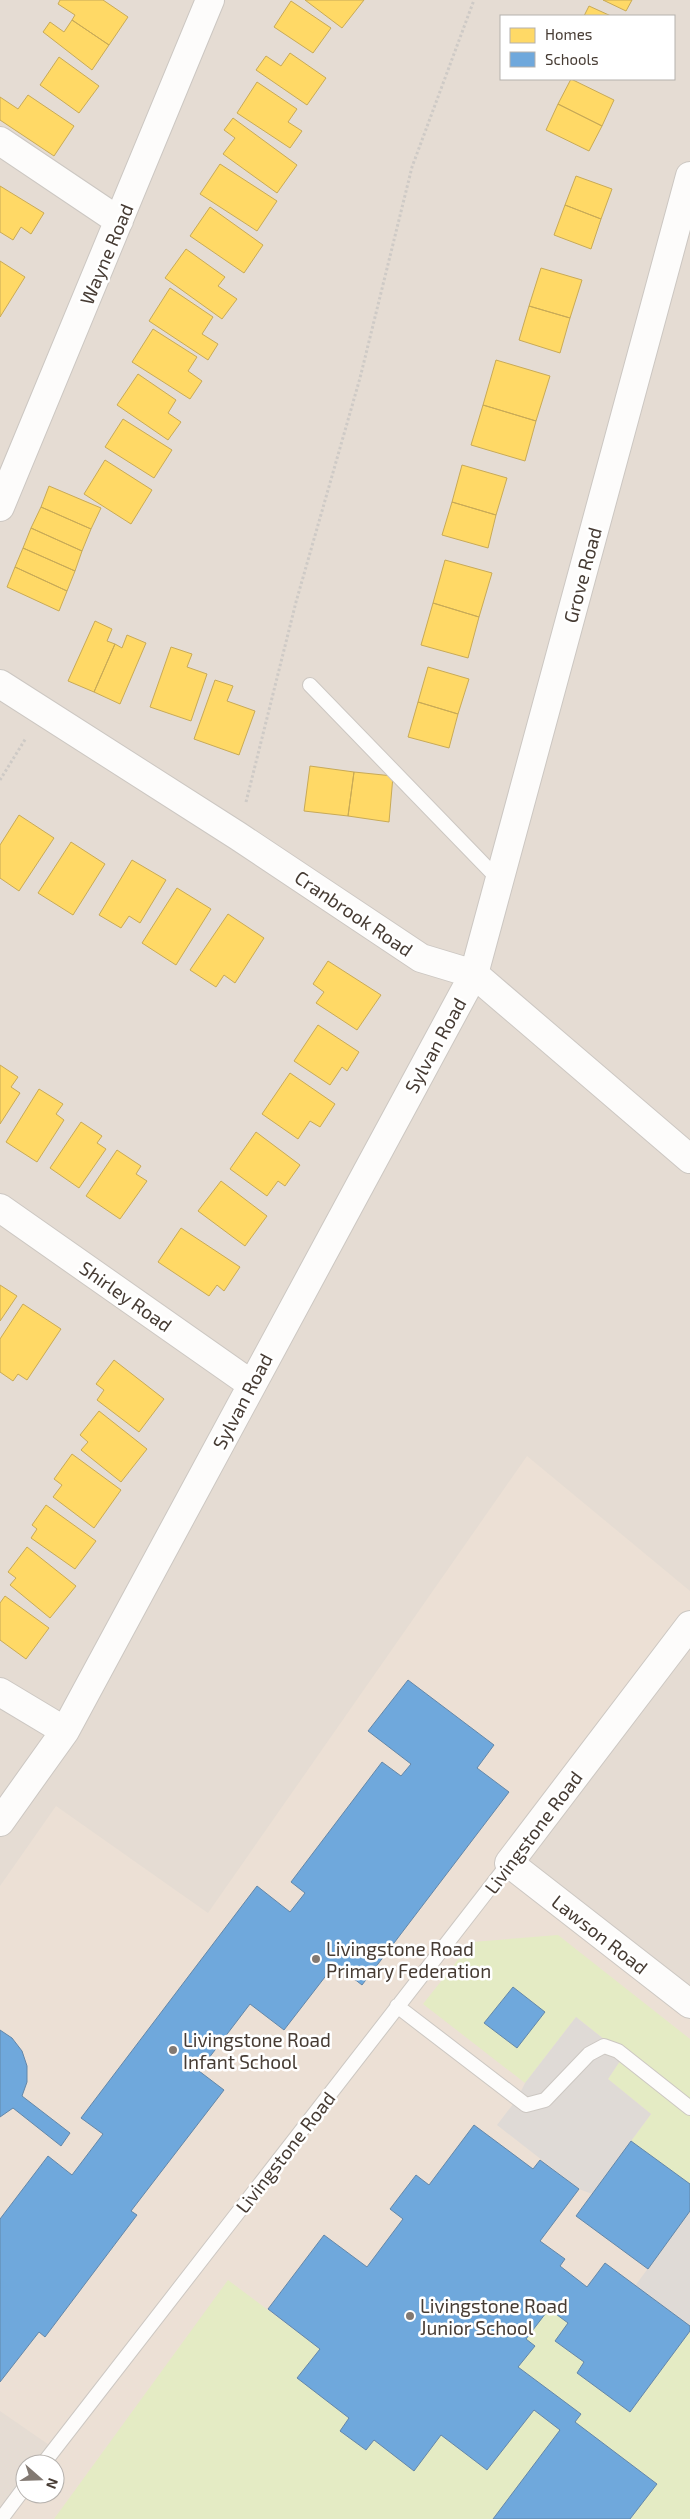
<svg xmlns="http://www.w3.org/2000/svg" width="690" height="2519" font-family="'Exo 2',sans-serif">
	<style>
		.residential { fill: #e5dcd3; fill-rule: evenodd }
		.education { fill: #ece0d5 }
		.green { fill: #e4ebc4 }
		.parking { fill: #dfdad6 }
		.homes { fill: #ffd966; stroke: #c8aa57 }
		.schools { fill: #6fa8dc; stroke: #6387a9 }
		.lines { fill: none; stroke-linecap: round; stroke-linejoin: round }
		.lane-casing { stroke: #ccc7c2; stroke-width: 16 }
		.street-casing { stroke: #ccc7c2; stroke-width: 30 }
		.path { stroke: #cecac6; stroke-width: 3; stroke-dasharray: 2.5 2.5; stroke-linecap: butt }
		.lane { stroke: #fdfcfb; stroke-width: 14 }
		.street { stroke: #fdfcfb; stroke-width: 28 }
		.poi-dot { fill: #827972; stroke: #fff; stroke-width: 2 }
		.labels { text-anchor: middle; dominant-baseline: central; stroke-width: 5; stroke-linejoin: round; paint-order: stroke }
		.street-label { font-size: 19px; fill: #463b33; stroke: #fff }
		.poi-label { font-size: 19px; fill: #463b33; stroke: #fff; text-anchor: start }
	</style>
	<rect width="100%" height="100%" fill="#f0ebe6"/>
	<!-- residential -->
	<path class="residential" d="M0,0H690V2519H0ZM501,16H674V79H501ZM25,2464H55V2494H25Z"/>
	<!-- education -->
	<path class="education" d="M527,1456L690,1591V1625L509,1863L690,2004V2519H1L25,2494H55V2464H43L55,2449L0,2411V1886L56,1806L208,1913Z"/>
	<!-- green -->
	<path class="green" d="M558,1935L690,2039V2184L631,2141L651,2114L608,2079L624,2055L576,2017L525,2083L423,2004L472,1942Z
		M228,2280L320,2349L297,2378L349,2418L340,2431L366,2450L374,2440L414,2470L441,2435L487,2470L534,2410L560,2430L493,2519H54Z
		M549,2309L568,2323L555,2341L584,2362L577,2373L630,2412L690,2331V2519H630L656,2483L575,2422L581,2414L518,2367L534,2346L526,2339Z"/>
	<!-- parking -->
	<path class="parking" d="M576,2017L624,2055L608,2079L651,2114L592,2194L579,2189L497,2125L517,2099L525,2083Z
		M690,2211V2326L635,2286Z"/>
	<!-- homes -->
	<path class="homes" d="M60,0H103L128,17L109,45L72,20L75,15L58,4Z
		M305,0H364L342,28Z
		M603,0H632L626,11Z
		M291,1L331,28L313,53L274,27Z
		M589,6L611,16H584Z
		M72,20L109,45L92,70L43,32L50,22L64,32Z
		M290,53L326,78L307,105L256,70L266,56L281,66Z
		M59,57L99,86L79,113L40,85Z
		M571,79L614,100L602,126L558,104Z
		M257,82L297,109L288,122L302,131L290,148L237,113Z
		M28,95L74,126L54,156L0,120V97L18,109Z
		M558,104L602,126L589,151L546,130Z
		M233,118L297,165L277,193L223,154L235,138L224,130Z
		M220,164L277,201L257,231L200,194Z
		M576,176L612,189L601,219L565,205Z
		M0,186L44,213L31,234L21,227L13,240L0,232Z
		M565,205L601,219L591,249L554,235Z
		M210,207L263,245L244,273L190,236Z
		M186,249L225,277L218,286L237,299L222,319L165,278Z
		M0,261L25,277L0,317Z
		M541,268L582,280L570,318L529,306Z
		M170,288L213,317L202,334L218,344L208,360L149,321Z
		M529,306L570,318L560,353L519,340Z
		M153,329L197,357L188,371L202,381L190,399L132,362Z
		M496,360L550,376L536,421L483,405Z
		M138,374L176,400L168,413L181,422L168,440L117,405Z
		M483,405L536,421L525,461L471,445Z
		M123,419L172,450L154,478L105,447Z
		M105,460L152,490L131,524L84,494Z
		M462,465L507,478L496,515L452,502Z
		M49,486L101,508L91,529L41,507Z
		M452,502L496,515L488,548L442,535Z
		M41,507L91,529L82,551L31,528Z
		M31,528L82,551L75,571L23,548Z
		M23,548L75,571L67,591L15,567Z
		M445,560L492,573L479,617L433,603Z
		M15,567L67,591L59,611L7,587Z
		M433,603L479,617L468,658L421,645Z
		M95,621L112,629L107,641L115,644L94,692L68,681Z
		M127,635L146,643L120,704L94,692L115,644L122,648Z
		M171,647L192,654L187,667L207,674L191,721L150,707Z
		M428,667L469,679L458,714L418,702Z
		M215,680L233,686L227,701L255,711L239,755L194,739Z
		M418,702L458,714L449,748L408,737Z
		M310,766L354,772L348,816L304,811Z
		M354,772L393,776L389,822L348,816Z
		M19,815L54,838L19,891L0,878V845Z
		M71,842L105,864L73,915L38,893Z
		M132,860L166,880L140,923L129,916L121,928L99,915Z
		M177,888L211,909L176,965L142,943Z
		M228,914L264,938L235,983L224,975L216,987L190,970Z
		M328,961L381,995L357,1030L316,1003L324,992L313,984Z
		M318,1025L359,1052L347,1071L342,1067L330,1085L294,1061Z
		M0,1065L18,1077L11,1087L20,1093L0,1124Z
		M290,1073L335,1104L320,1127L310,1121L298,1139L262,1114Z
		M39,1089L63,1104L56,1114L64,1120L37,1162L6,1142Z
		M81,1122L102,1136L97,1143L106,1149L79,1188L50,1168Z
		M256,1132L300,1165L285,1186L278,1181L267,1196L230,1169Z
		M117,1150L141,1166L136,1174L147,1181L120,1219L86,1196Z
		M221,1181L267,1216L245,1246L198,1211Z
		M181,1228L240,1267L224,1291L217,1285L209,1296L158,1262Z
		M0,1285L17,1296L0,1321Z
		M23,1304L61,1329L27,1380L18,1374L13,1381L0,1372V1339Z
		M114,1360L164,1399L139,1432L97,1400L104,1390L96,1384Z
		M99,1411L147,1449L121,1482L81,1450L88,1442L80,1435Z
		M72,1454L121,1490L94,1528L53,1497L62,1485L54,1479Z
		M46,1505L96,1541L75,1569L31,1538L37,1529L32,1525Z
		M27,1547L76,1586L50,1618L10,1585L16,1578L8,1572Z
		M5,1596L49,1628L26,1659L0,1640V1603Z"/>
	<!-- schools -->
	<path class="schools" d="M408,1680L494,1745L477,1768L509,1792L362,1985L335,1964L284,2030L250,2004L199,2071L224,2090L131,2211L137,2215L45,2337L39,2332L0,2382V2219L48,2156L72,2175L103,2134L81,2118L257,1886L290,1912L305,1893L291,1882L382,1762L401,1776L411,1764L368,1731Z
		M513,1987L545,2012L517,2048L484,2023Z
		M0,2030L12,2038L22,2051L27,2066V2082L22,2096L70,2133L61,2146L13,2108L0,2117Z
		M474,2125L533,2169L540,2160L579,2189L540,2241L565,2259L560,2266L587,2287L605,2263L690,2326V2331L630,2412L577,2373L584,2362L555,2341L568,2323L549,2309L526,2339L535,2346L518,2367L581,2414L575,2422L657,2484L630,2519H493L560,2430L534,2410L487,2470L441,2435L414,2471L374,2440L366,2450L340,2431L349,2418L297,2378L320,2349L268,2309L324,2235L367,2267L403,2219L390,2209L416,2175L429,2185Z
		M631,2141L690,2184V2211L648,2269L576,2216Z"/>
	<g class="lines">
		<!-- lane casing -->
		<g class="lane-casing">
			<path id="lane" d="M310,685L499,880
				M397,2006L526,2105L545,2100L589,2054L604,2046L618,2051L690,2108
				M43,2464L509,1863
				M1,2519L25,2487"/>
		</g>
		<!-- street casing -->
		<g class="street-casing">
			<path id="street" d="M0,141L119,221
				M0,507L210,0
				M0,684L238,836L421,958L474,974L690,1159
				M0,1208L251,1384
				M690,1625L509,1863L690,2004
				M0,1692L65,1731
				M0,1822L65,1731L474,974L690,176"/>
		</g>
		<!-- path -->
		<path class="path" d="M0,780L26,738
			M246,802L296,602L360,378L412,167L474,0"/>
		<!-- lane -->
		<use href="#lane" class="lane"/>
		<!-- street -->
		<use href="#street" class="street"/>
	</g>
	<!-- markers -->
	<g class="poi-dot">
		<circle cx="316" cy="1959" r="5"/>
		<circle cx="173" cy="2050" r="5"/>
		<circle cx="410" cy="2316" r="5"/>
	</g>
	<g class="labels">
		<!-- street labels -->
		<g class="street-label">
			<text transform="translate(106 254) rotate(-67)">Wayne Road</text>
			<text transform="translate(582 575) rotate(-75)">Grove Road</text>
			<text transform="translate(354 913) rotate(34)">Cranbrook Road</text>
			<text transform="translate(435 1045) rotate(-61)">Sylvan Road</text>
			<text transform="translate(126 1296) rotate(35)">Shirley Road</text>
			<text transform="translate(242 1401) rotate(-62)">Sylvan Road</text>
			<text transform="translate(533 1832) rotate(-53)">Livingstone Road</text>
			<text transform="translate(600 1934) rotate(38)">Lawson Road</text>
			<text transform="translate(285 2152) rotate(-52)">Livingstone Road</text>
		</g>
		<!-- poi labels -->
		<g class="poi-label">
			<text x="326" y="1948">Livingstone Road<tspan x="326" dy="22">Primary Federation</tspan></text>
			<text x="183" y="2039">Livingstone Road<tspan x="183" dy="22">Infant School</tspan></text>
			<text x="420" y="2305">Livingstone Road<tspan x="420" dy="22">Junior School</tspan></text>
		</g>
	</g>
	<!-- legend -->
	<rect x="500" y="15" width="175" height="65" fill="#ffffff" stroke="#b5b1ad"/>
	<rect x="510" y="28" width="25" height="15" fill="#ffd966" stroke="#b5b1ad"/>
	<text x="545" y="40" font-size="15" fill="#463b33">Homes</text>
	<rect x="510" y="52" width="25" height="15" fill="#6fa8dc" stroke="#b5b1ad"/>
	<text x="545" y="65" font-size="15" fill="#463b33">Schools</text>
	<!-- north arrow -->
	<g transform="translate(40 2479) rotate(110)"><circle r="24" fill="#ffffff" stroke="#b5b1ad"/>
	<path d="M0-4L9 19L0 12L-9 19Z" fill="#827972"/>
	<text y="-8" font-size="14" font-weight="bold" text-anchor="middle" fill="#463b33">N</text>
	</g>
</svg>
